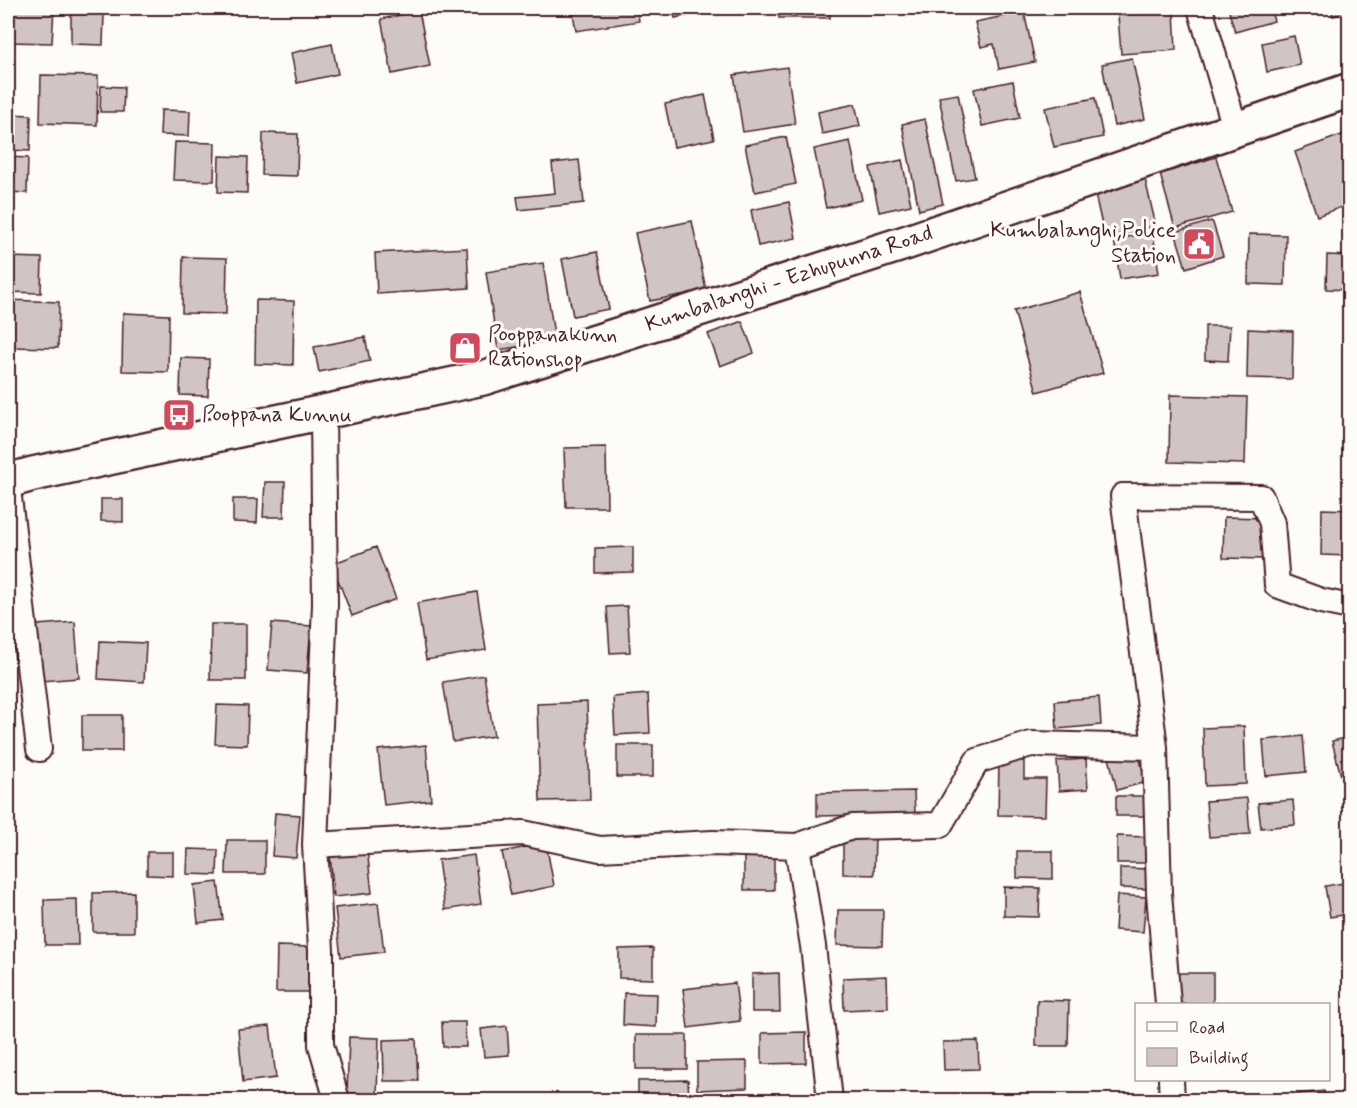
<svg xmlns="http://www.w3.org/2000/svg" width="1357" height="1108" font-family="Mynerve,sans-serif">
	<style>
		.building { fill: #d0c5c4; stroke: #4a1f2b; stroke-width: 1.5 }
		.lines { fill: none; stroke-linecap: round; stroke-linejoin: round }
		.minor-casing { stroke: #4a1f2b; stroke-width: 28 }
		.secondary-casing { stroke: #4a1f2b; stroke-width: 38 }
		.minor { stroke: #fdfcf7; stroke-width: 24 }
		.secondary { stroke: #fdfcf7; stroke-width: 33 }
		.labels { text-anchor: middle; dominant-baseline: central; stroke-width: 6; stroke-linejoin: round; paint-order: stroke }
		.poi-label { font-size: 22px; fill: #4a1f2b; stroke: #fdfcf7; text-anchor: start }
		.street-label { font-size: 22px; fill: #4a1f2b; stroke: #fdfcf7 }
	</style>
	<rect width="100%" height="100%" fill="#fdfcf7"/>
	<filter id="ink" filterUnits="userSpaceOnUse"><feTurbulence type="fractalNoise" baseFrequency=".0167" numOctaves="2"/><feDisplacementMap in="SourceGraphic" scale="12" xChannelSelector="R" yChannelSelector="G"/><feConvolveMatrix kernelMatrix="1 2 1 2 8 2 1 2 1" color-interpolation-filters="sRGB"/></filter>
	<g filter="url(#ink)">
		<!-- building -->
		<path class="building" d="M8,8H54L52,43L8,42Z
			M182,8H209L208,14H181Z
			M572,8H637L639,21L576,31Z
			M672,8H707L708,11L675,18Z
			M779,8H830V18H779Z
			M1228,8H1270L1274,21L1235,32Z
			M1331,8H1350V12L1333,16Z
			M419,11L430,66L392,74L381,19Z
			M1174,11L1176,50L1121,54L1118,15Z
			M1024,12L1035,62L999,69L994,44L981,47L975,22Z
			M71,14H104L103,45L71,44Z
			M1294,36L1300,65L1267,72L1262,43Z
			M332,44L338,74L297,83L291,53Z
			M1132,58L1145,119L1114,126L1102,64Z
			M787,67L795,124L743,132L734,75Z
			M41,75L98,76L97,125L40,123Z
			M1013,81L1020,118L982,126L974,89Z
			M101,86L124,87L123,112H100Z
			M958,94L975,178L956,181L939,97Z
			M705,95L714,139L674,147L665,104Z
			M1095,98L1103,137L1054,147L1045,108Z
			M855,104L860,126L822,134L818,112Z
			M161,110L190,111L189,136L160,135Z
			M8,114L31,115L30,151L8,150Z
			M925,119L943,204L919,210L902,124Z
			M263,133L298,134L297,176L262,175Z
			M1347,133L1350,140V204L1317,216L1295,152Z
			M786,137L796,184L755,192L745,145Z
			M850,141L862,200L826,208L814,149Z
			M175,142L215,143L214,181L173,180Z
			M219,156L248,157L247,193L218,192Z
			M8,157L28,158L27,193L8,192Z
			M1216,157L1232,212L1175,228L1160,174Z
			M579,160L584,203L519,210L517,197L555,193L552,163Z
			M902,160L911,205L879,212L870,167Z
			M1145,179L1156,226L1105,238L1094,190Z
			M789,202L796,238L758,246L751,210Z
			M692,221L706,290L650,301L635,233Z
			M1211,221L1213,223L1223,256L1186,268L1175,232Z
			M1153,233L1159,273L1120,279L1114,239Z
			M1249,234L1286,235L1285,285L1248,284Z
			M467,248L469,288L377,294L375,253Z
			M597,252L609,309L573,316L562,259Z
			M1327,255L1350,256V290L1326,289Z
			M8,257L42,258L41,293L8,292Z
			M183,257L227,258L226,314L182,313Z
			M543,263L555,341L498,350L486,272Z
			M1080,292L1103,373L1037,392L1014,311Z
			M8,300L59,302L58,348L8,347Z
			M256,300L294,301L293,365L255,364Z
			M123,313L169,315L168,372L122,371Z
			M742,321L754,353L720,366L708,334Z
			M1205,326H1230L1228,361L1205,360Z
			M1248,329L1293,331L1292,379L1247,378Z
			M365,337L370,361L319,372L314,347Z
			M181,358L209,359L208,396L180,395Z
			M1170,395L1247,397L1245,464L1169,462Z
			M606,447L607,507H566L564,448Z
			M265,482H285L284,517H263Z
			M101,499H123V522L101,521Z
			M233,499H258L257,523L233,522Z
			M1322,509L1350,510V556L1321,555Z
			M1224,517L1265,518L1264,559L1223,558Z
			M376,547L396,599L352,616L332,564Z
			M633,547V572L595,573V548Z
			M477,592L486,650L426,660L417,603Z
			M627,606L630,652L610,653L607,607Z
			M75,622L79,678L41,681L37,625Z
			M272,623L311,626L307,673L268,670Z
			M211,624H246V680H210Z
			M100,641L146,643L144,682L98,679Z
			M484,675L494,736L453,742L443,682Z
			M648,694L650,733L615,735L613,697Z
			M1099,697L1101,725L1057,729L1055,701Z
			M587,702L590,800L540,801L537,704Z
			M217,705L248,706L247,745L215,744Z
			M82,715H122V751H82Z
			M1244,726L1246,784L1205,786L1203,728Z
			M1303,736L1306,772L1266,776L1263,740Z
			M1350,737V774L1341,776L1332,741Z
			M426,745L431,800L384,805L378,750Z
			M617,745H653V777H617Z
			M1137,749L1146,782L1117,790L1109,758Z
			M1086,759L1088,789L1059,791L1057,761Z
			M999,760L1024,761V779H1046L1045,816L998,815Z
			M914,791L915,814L817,816V793Z
			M1116,796H1149V816H1116Z
			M1247,798L1250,834L1209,837L1206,801Z
			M1293,800L1295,825L1261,828L1258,803Z
			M275,813L300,815L296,858L272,856Z
			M843,836H875L874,875L843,874Z
			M1117,836L1148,837L1147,863H1117Z
			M227,840H265V874H226Z
			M546,843L554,886L511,895L502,852Z
			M188,849L218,850L217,875L187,874Z
			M367,849L372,893L334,897L330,854Z
			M1017,851H1053V879L1017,878Z
			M147,852H173V876L147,875Z
			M744,852H774V890H744Z
			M474,855L481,904L445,910L438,860Z
			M1120,868L1151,869L1150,889L1120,888Z
			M218,882L223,920L198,923L194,885Z
			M1350,882V914L1330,917L1325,886Z
			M1004,887L1040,888L1039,917L1004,916Z
			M134,892V932H93V893Z
			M1117,895L1146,897L1143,932L1115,930Z
			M77,899L78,945H45L44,900Z
			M378,903L384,952L341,957L335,908Z
			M838,910H883L882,946L837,945Z
			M277,946L311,947L310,992H276Z
			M653,948V979L619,978V949Z
			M779,973L780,1012H752V974Z
			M1174,973H1213V1004H1175Z
			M887,976L888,1008L844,1010L843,978Z
			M735,983L740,1021L688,1028L683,989Z
			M624,993L657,994L656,1027L623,1025Z
			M1037,1000L1069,1001L1068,1046H1036Z
			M442,1022H465L466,1047H443Z
			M270,1026L276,1078L243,1082L238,1029Z
			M507,1026L509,1055L484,1057L481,1029Z
			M806,1032V1063L762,1064V1033Z
			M636,1035H687V1069H636Z
			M349,1037L379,1038L377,1094L347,1093Z
			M416,1039L418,1081H384L383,1040Z
			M978,1041L979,1069L944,1070L943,1042Z
			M747,1061V1088L697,1090V1062Z
			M688,1080L689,1100H638V1081Z
			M1324,1091L1325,1100H1282V1096Z"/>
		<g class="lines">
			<!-- minor casing -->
			<g class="minor-casing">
				<path id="minor" d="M1200,8L1235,128
					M323,412L325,604L315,845L523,833L600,849L713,843L797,846L852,827L940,825L977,761L1031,744L1155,747L1123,496L1261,497L1272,523L1277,585L1321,601L1350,607
					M8,489L39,749
					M1155,747L1159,893L1168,1004
					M315,845L321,950V1045L337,1100
					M797,846L813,946L830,1100
					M1171,1080L1172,1100"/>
			</g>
			<!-- secondary casing -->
			<g class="secondary-casing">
				<path id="secondary" d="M8,481L33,474L483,378L905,243L1350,90"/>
			</g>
			<!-- minor -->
			<use href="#minor" class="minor"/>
			<!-- secondary -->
			<use href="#secondary" class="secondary"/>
		</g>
	</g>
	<!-- icons -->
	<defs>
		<g id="civic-square" transform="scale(1.725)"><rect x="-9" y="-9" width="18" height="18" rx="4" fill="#d1495b" stroke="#fdfcf7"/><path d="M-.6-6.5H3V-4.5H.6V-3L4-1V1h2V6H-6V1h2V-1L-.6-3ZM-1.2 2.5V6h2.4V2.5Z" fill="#fff"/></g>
		<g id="shop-square" transform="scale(1.725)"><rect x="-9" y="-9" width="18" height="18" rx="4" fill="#d1495b" stroke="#fdfcf7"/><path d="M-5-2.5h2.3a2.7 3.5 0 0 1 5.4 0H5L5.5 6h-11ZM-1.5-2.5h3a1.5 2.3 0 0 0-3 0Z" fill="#fff"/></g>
		<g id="bus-square" transform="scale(1.725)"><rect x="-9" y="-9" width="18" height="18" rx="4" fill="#d1495b" stroke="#fdfcf7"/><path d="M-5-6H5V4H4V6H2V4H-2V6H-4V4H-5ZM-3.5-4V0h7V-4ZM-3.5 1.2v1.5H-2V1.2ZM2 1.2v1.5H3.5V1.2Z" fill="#fff"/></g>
	</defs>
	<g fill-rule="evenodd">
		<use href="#civic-square" x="1199" y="244"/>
		<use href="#shop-square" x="465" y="348"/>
		<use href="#bus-square" x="179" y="415"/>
	</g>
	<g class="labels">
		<!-- poi labels -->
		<g class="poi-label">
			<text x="1176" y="231" text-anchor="end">Kumbalanghi,Police<tspan x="1176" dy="25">Station</tspan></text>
			<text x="488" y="335">Pooppanakunn<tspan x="488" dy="25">Rationshop</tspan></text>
			<text x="202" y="415">Pooppana Kunnu</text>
		</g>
		<!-- street labels -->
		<g class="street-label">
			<text transform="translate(789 279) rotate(-18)">Kumbalanghi - Ezhupunna Road</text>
		</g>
	</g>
	<!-- margin -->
	<rect width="1357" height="1108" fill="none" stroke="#fdfcf7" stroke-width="30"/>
	<rect x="15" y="15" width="1327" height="1078" fill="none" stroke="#4a1f2b" stroke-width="2" filter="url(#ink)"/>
	<!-- legend -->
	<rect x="1135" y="1003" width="195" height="78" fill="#fdfcf7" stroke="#b5a4a5" stroke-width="1.5"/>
	<rect x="1147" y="1022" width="30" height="9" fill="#fdfcf7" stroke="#b5a4a5" stroke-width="1.5"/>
	<text x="1189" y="1033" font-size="18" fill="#4a1f2b">Road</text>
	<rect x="1147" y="1048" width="30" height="18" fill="#d0c5c4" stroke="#b5a4a5" stroke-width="1.5"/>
	<text x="1189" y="1063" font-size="18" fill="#4a1f2b">Building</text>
</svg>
